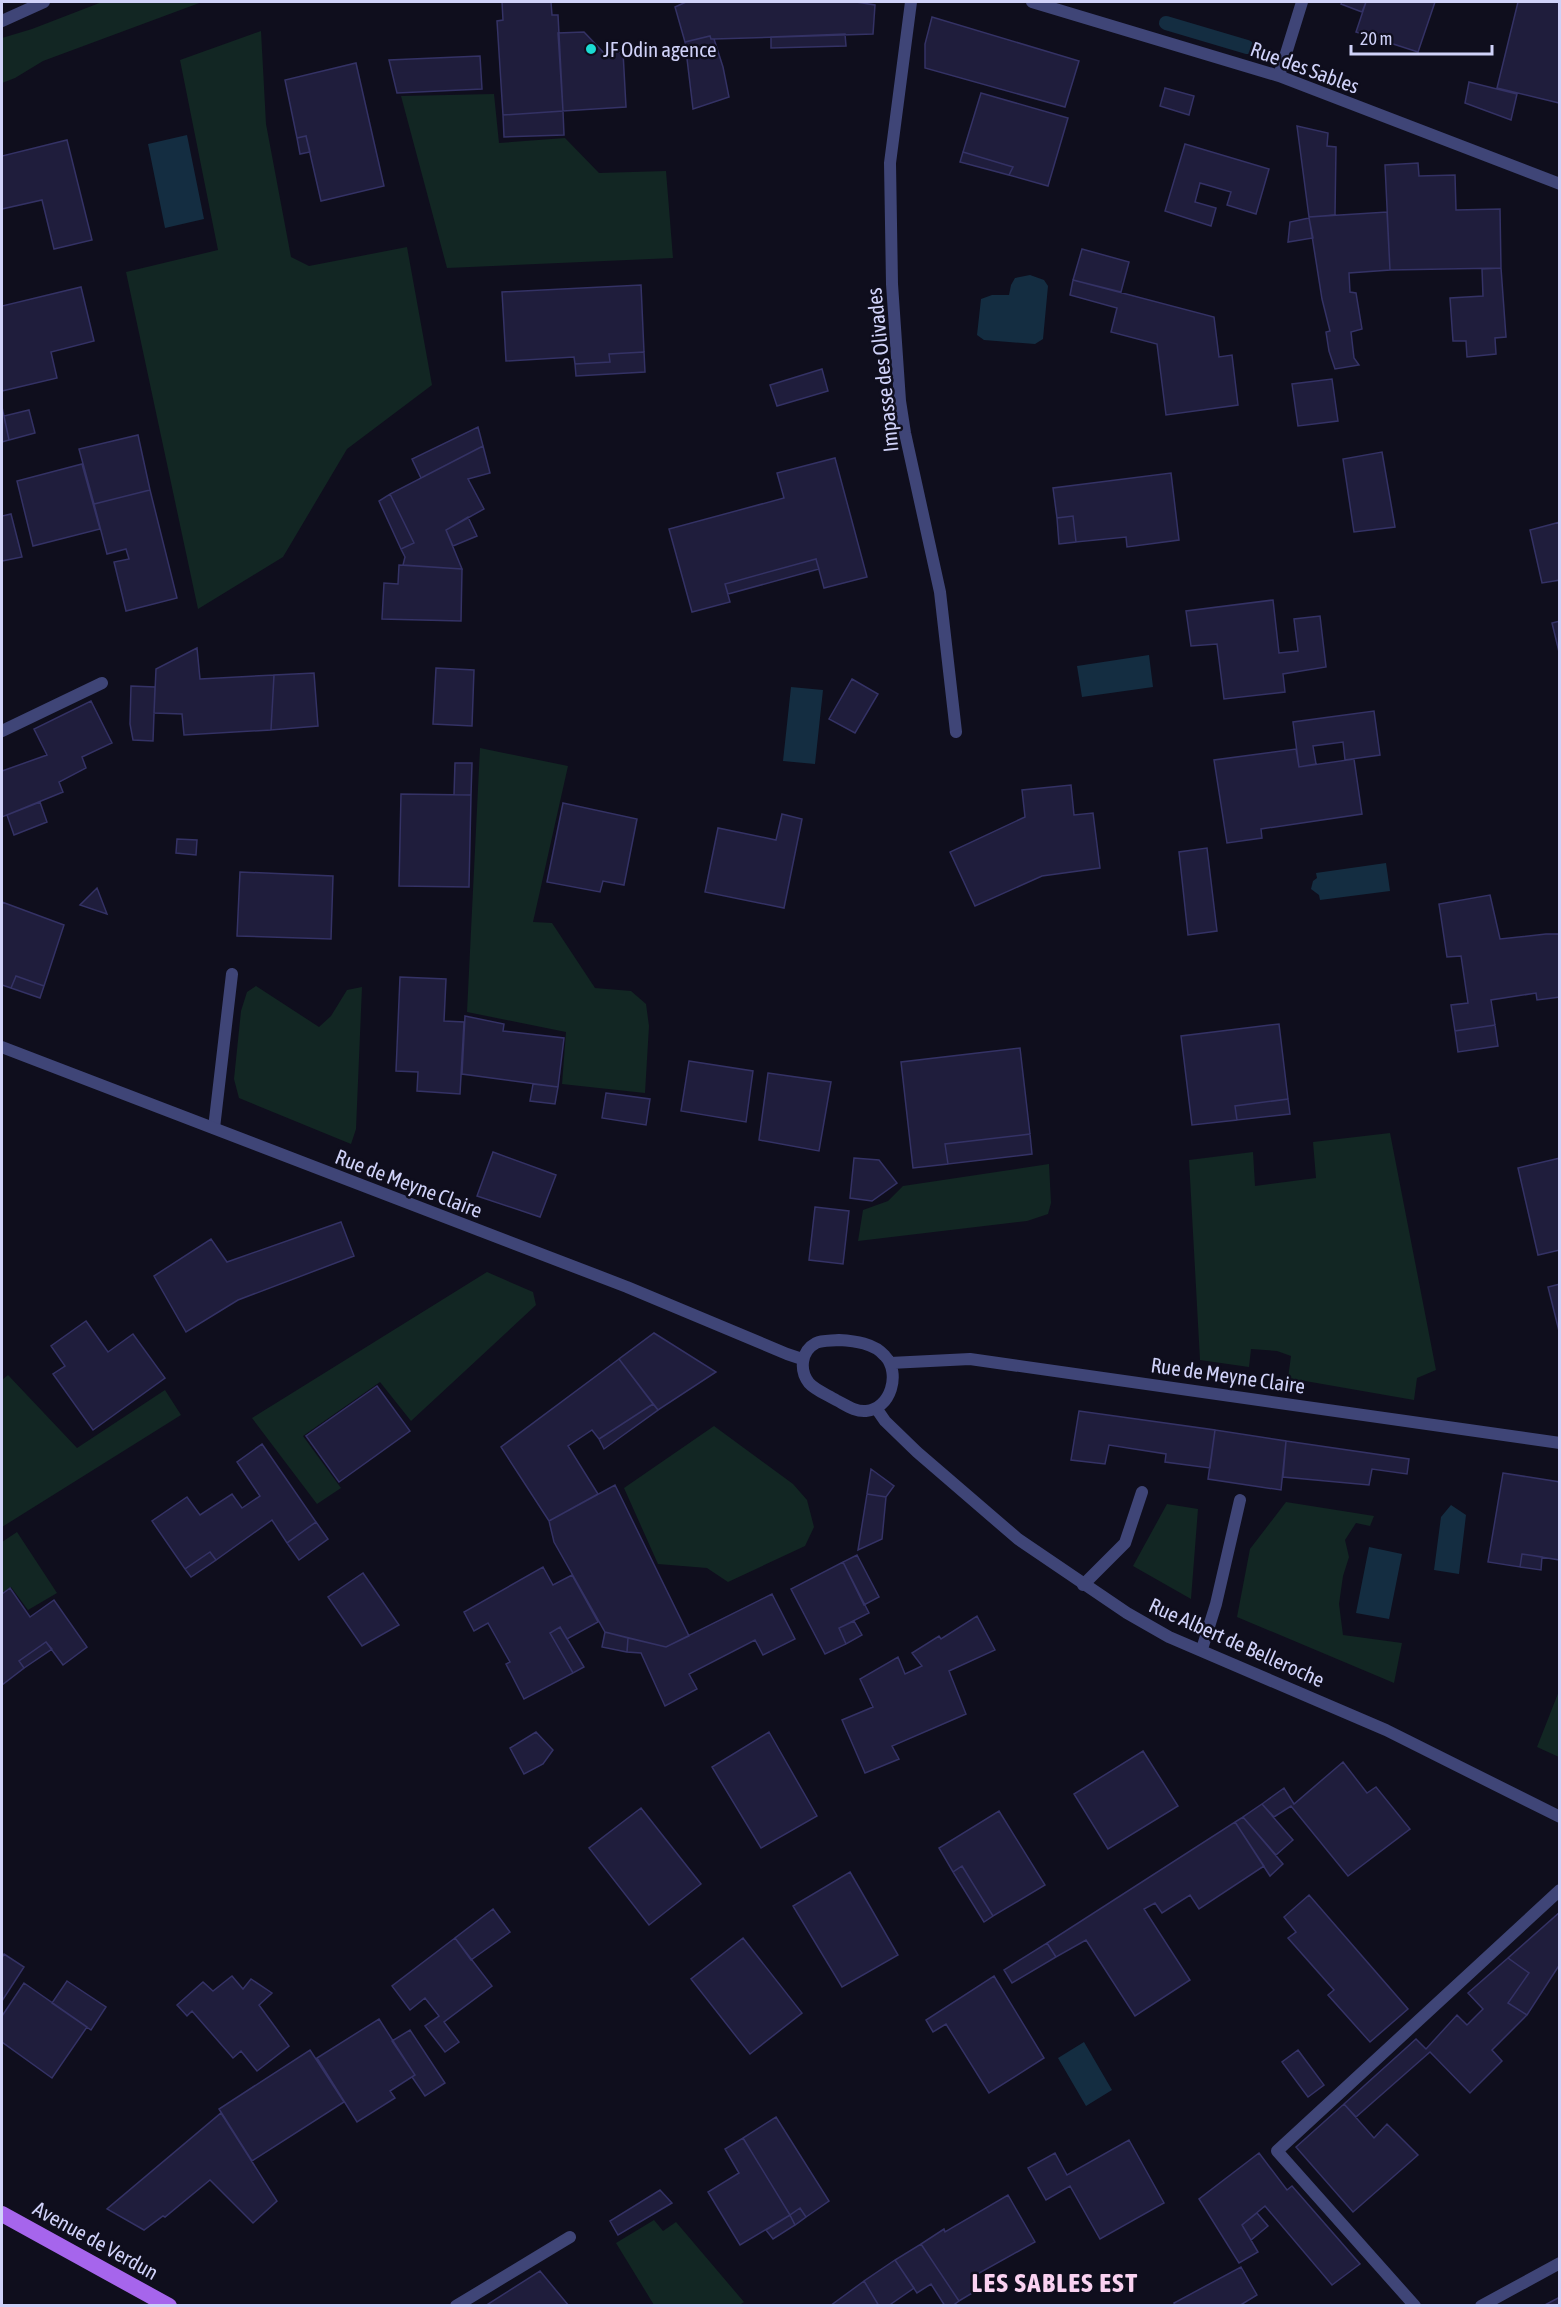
<svg xmlns="http://www.w3.org/2000/svg" width="1561" height="2307" font-family="'Asap Condensed',sans-serif">
	<style>
		.green { fill: #122623 }
		.water { fill: #142d41 }
		.lines { fill: none; stroke-linecap: round; stroke-linejoin: round }
		.stream { stroke: #142d41; stroke-width: 14 }
		.building { fill: #1f1d3c; stroke: #343265; stroke-width: 1.5 }
		.service { stroke: #3f4577; stroke-width: 12 }
		.minor { stroke: #3f4577; stroke-width: 12 }
		.primary { stroke: #a665ec; stroke-width: 16 }
		.poi-dot { fill: #1bdbd3; stroke: #0f0e1d; stroke-width: 2 }
		.labels { text-anchor: middle; dominant-baseline: central; stroke-width: 5; stroke-linejoin: round; paint-order: stroke }
		.poi-label { font-size: 21px; fill: #d0d2f9; stroke: #0f0e1d; text-anchor: start }
		.street-label { font-size: 21px; fill: #d0d2f9; stroke: #0f0e1d }
		.district-label { font-size: 27px; font-weight: bold; letter-spacing: 1.5px; fill: #fad2f1; stroke: #0f0e1d }
	</style>
	<rect width="100%" height="100%" fill="#0f0e1d"/>
	<!-- green -->
	<path class="green" d="M102,2H202L43,61L15,78L2,83V38L32,29Z
		M261,31L266,124L291,257L309,266L407,247L432,385L347,449L283,557L198,609L126,272L218,250L180,60Z
		M494,94L499,143L565,138L599,173L666,171L673,258L447,268L401,96Z
		M480,748L568,766L533,922L552,923L595,988L631,991L646,1004L649,1026L645,1093L562,1084L566,1032L467,1012Z
		M256,986L319,1027L331,1016L347,990L362,987L356,1129L351,1144L239,1098L234,1079L241,1011L247,992Z
		M1390,1133L1436,1370L1417,1378L1414,1400L1288,1378L1291,1356L1277,1351L1251,1349L1249,1367L1200,1360L1189,1160L1253,1152L1255,1186L1316,1178L1313,1142Z
		M1049,1164L1051,1203L1048,1214L1027,1221L858,1241L863,1210L888,1201L903,1186Z
		M487,1272L533,1292L536,1305L411,1421L380,1382L303,1436L341,1488L317,1504L252,1418Z
		M8,1375L77,1448L165,1390L181,1415L2,1527V1380Z
		M714,1426L793,1484L807,1500L814,1527L805,1546L728,1582L707,1568L658,1564L624,1488Z
		M1286,1502L1374,1516L1370,1526L1356,1523L1345,1540L1349,1557L1343,1576L1339,1604L1343,1635L1402,1643L1394,1683L1237,1617L1250,1549Z
		M1167,1504L1198,1509L1191,1599L1133,1566Z
		M17,1532L57,1593L28,1610L11,1587L2,1593V1542Z
		M1559,1691L1560,1757H1559L1537,1747Z
		M654,2220L663,2231L676,2222L744,2302L738,2306L654,2305L616,2243Z"/>
	<!-- water -->
	<path class="water" d="M187,135L204,219L165,228L148,144Z
		M1030,275L1044,280L1048,286L1043,339L1035,344L984,340L977,335L981,299L992,295H1009L1011,285L1015,278Z
		M1149,655L1153,687L1082,697L1077,666Z
		M791,687L823,690L815,764L783,761Z
		M1386,863L1390,891L1320,900L1319,895L1311,889L1313,881L1317,878L1316,873Z
		M1451,1505L1466,1515L1459,1574L1434,1570L1441,1517Z
		M1369,1547L1402,1554L1389,1619L1356,1613Z
		M1084,2042L1112,2090L1086,2106L1058,2058Z"/>
	<g class="lines">
		<!-- stream -->
		<path class="stream" d="M1166,23L1247,47"/>
	</g>
	<!-- building -->
	<path class="building" d="M502,2H551L552,15H558L563,111L503,115L497,21L503,20Z
		M686,2H856L875,5L873,34L714,39H711L710,36L685,42L675,7Z
		M1342,2H1366L1362,12L1341,4Z
		M1366,2H1435L1418,52L1356,32Z
		M1518,2H1560L1559,103L1497,88Z
		M932,17L1079,61L1065,107L925,68V44Z
		M584,32L604,53L623,52L626,107L563,111L558,33Z
		M845,34L846,46L771,48V37Z
		M710,36L711,39H714L723,67L729,97L693,109L685,42Z
		M480,56L482,89L397,93L389,60Z
		M356,63L384,186L321,201L306,136L297,138L285,80Z
		M1469,82L1517,94L1511,120L1465,103Z
		M1165,88L1194,96L1189,115L1160,106Z
		M981,93L1068,118L1048,186L1009,175L1013,167L963,152Z
		M563,111L564,135L504,137L503,115Z
		M1297,126L1328,133L1327,146L1336,147L1335,215L1309,217Z
		M306,136L310,152L300,154L297,138Z
		M67,140L92,240L54,249L42,200L2,209V156Z
		M1185,144L1269,169L1256,214L1227,205L1231,192L1200,183L1195,202L1216,208L1211,226L1165,211Z
		M963,152L1013,167L1009,175L960,162Z
		M1418,163L1419,176L1455,175L1456,210L1500,209L1501,268L1390,270L1385,165Z
		M1387,212L1390,270L1349,273L1350,292L1356,293L1362,329L1351,332L1354,358L1359,365L1335,369L1329,351L1326,332L1330,331L1322,299L1309,217Z
		M1309,218L1313,238L1288,242L1290,222Z
		M1082,249L1129,262L1121,292L1073,280Z
		M1501,268L1506,337L1495,338L1496,354L1467,357L1466,341H1453L1450,298L1483,296L1482,269Z
		M1073,280L1214,317L1219,357L1232,355L1238,405L1166,415L1157,344L1111,332L1117,308L1070,295Z
		M641,285L644,352L609,354L610,362L575,364L574,357L506,361L502,292Z
		M81,287L94,341L51,352L57,378L2,391V306Z
		M644,352L645,372L576,376L575,364L610,362L609,354Z
		M822,369L828,391L777,406L770,385Z
		M1332,379L1338,421L1298,426L1292,384Z
		M2,407L9,440L2,442Z
		M29,410L35,433L9,440L4,416Z
		M478,427L483,446L421,478L412,459Z
		M138,435L150,490L94,504L79,449Z
		M483,446L490,473L468,479L484,509L446,530L462,569L403,565L405,557L401,549L414,543L390,494Z
		M1382,452L1395,527L1354,532L1343,459Z
		M835,458L867,577L824,588L816,559L725,584L730,602L692,612L669,529L784,498L777,473Z
		M82,464L100,529L33,546L17,481Z
		M1171,473L1179,540L1127,547L1126,537L1076,542L1073,516L1057,518L1053,488Z
		M150,490L177,598L126,611L114,562L129,559L126,549L107,554L94,504Z
		M390,494L414,543L401,549L379,501Z
		M11,514L22,557L2,561V516Z
		M1073,516L1076,542L1059,544L1057,518Z
		M468,517L477,536L453,546L446,530Z
		M1560,522V580L1542,583L1530,530Z
		M816,559L819,569L728,594L725,584Z
		M399,565L462,569L461,621L382,619L384,583L398,584Z
		M1273,600L1279,653L1298,651L1294,619L1320,616L1326,667L1283,674L1285,692L1224,699L1217,644L1191,646L1186,611Z
		M1560,621V656L1552,623Z
		M197,648L200,679L274,675L271,730L184,735L182,714L154,713L156,669Z
		M436,668L474,670L472,726L433,724Z
		M314,673L318,726L271,730L274,675Z
		M852,679L878,694L855,733L829,719Z
		M131,686L155,687L153,741L133,740L130,724Z
		M91,701L112,743L82,757L86,768L59,782L63,792L2,817V771L47,755L34,729Z
		M1374,711L1380,755L1345,760L1343,742L1313,746L1316,764L1299,767L1293,722Z
		M1296,749L1299,767L1354,759L1362,814L1261,829L1262,838L1227,843L1214,760Z
		M455,763H472L471,795H454Z
		M1071,785L1074,815L1093,813L1100,868L1042,876L975,906L950,852L1025,817L1022,790Z
		M401,794L471,795L469,887L399,886Z
		M40,802L47,822L14,835L7,815Z
		M563,803L637,819L624,885L603,881L600,892L547,882Z
		M782,814L802,819L784,908L705,892L718,828L776,840Z
		M177,839L197,840L196,855L176,853Z
		M1207,848L1217,931L1188,935L1179,852Z
		M240,872L333,876L331,939L237,936Z
		M97,888L107,914L80,905Z
		M1490,895L1500,939L1546,934H1560V997L1537,1000L1536,993L1491,1000L1495,1025L1455,1031L1451,1005L1468,1003L1461,956L1447,957L1439,904Z
		M2,902L64,925L44,986L16,976L11,988L2,985Z
		M16,976L44,986L40,998L11,988Z
		M400,977L446,979L444,1021L464,1022L460,1094L417,1091L418,1072L396,1071Z
		M465,1016L504,1024L503,1031L564,1038L558,1087L462,1074Z
		M1279,1024L1288,1099L1235,1106L1237,1120L1192,1125L1181,1036Z
		M1495,1025L1498,1046L1458,1052L1455,1031Z
		M1020,1048L1030,1134L945,1144L948,1164L913,1168L901,1062Z
		M689,1061L753,1071L746,1122L681,1111Z
		M768,1073L831,1082L819,1151L759,1140Z
		M533,1084L558,1087L555,1104L530,1101Z
		M606,1093L650,1099L646,1125L602,1118Z
		M1288,1099L1290,1114L1237,1120L1235,1106Z
		M1030,1134L1032,1154L948,1164L945,1144Z
		M493,1152L556,1175L540,1217L477,1196Z
		M854,1158L879,1160L897,1183L872,1201L850,1198Z
		M1560,1158V1250L1538,1255L1518,1168Z
		M815,1207L849,1211L843,1264L809,1260Z
		M341,1222L354,1256L238,1300L186,1332L154,1276L211,1239L227,1262Z
		M1560,1284V1335L1548,1287Z
		M86,1321L108,1352L133,1334L165,1378L93,1430L53,1374L65,1366L51,1346Z
		M654,1333L716,1372L658,1410L619,1359Z
		M619,1359L653,1404L599,1439L592,1430L568,1446L598,1494L549,1521L501,1447Z
		M377,1386L410,1431L339,1482L306,1436Z
		M653,1404L658,1410L604,1449L599,1439Z
		M1079,1411L1215,1430L1210,1468L1165,1462L1166,1454L1109,1445L1105,1464L1071,1460Z
		M1215,1430L1286,1441L1281,1490L1208,1479Z
		M1286,1441L1409,1459L1407,1474L1372,1469L1369,1485L1283,1477Z
		M262,1444L316,1522L287,1543L272,1520L216,1560L210,1552L185,1569L152,1521L187,1497L200,1515L232,1494L242,1508L260,1496L237,1462Z
		M871,1469L894,1486L886,1497L867,1494Z
		M1503,1473L1560,1482V1560L1522,1554L1520,1567L1488,1562Z
		M615,1485L689,1636L666,1647L605,1632L554,1542L549,1521Z
		M867,1494L886,1497L882,1539L858,1550Z
		M316,1522L328,1539L299,1560L287,1543Z
		M210,1552L216,1560L191,1577L185,1569Z
		M1522,1554L1542,1557L1541,1570L1520,1567Z
		M857,1555L879,1597L864,1605L843,1562Z
		M843,1562L869,1613L839,1628L846,1644L825,1654L791,1589Z
		M543,1567L553,1585L572,1575L598,1622L567,1639L560,1627L550,1633L573,1673L524,1699L506,1664L510,1662L488,1623L474,1631L464,1612Z
		M363,1573L399,1625L362,1646L328,1597Z
		M10,1588L30,1617L54,1600L87,1647L63,1665L46,1642L19,1661L24,1668L2,1685V1594Z
		M772,1594L795,1639L763,1655L755,1640L689,1674L697,1689L665,1706L641,1653L627,1652L628,1638L666,1647Z
		M977,1616L995,1650L949,1671L966,1714L892,1746L899,1759L865,1773L842,1720L873,1707L860,1679L898,1657L905,1674L922,1666L912,1653L939,1636L941,1639Z
		M854,1621L862,1635L846,1644L839,1628Z
		M560,1627L584,1667L573,1673L550,1633Z
		M605,1632L628,1638L627,1652L602,1647Z
		M46,1642L52,1649L24,1668L19,1661Z
		M536,1732L553,1750L543,1764L524,1774L510,1748Z
		M769,1732L817,1816L761,1848L712,1767Z
		M1143,1751L1178,1806L1108,1849L1074,1794Z
		M1343,1762L1367,1793L1376,1787L1410,1829L1348,1876L1291,1806L1274,1817L1262,1804L1284,1788L1294,1804Z
		M1262,1804L1293,1840L1276,1855L1243,1817Z
		M641,1808L701,1884L649,1925L589,1848Z
		M999,1811L1045,1885L993,1916L962,1866L953,1872L939,1848Z
		M1243,1817L1283,1864L1270,1876L1235,1822Z
		M1235,1822L1264,1866L1199,1909L1190,1895L1162,1913L1155,1903L1144,1909L1190,1980L1135,2016L1086,1940L1056,1957L1047,1943Z
		M962,1866L993,1916L984,1922L953,1872Z
		M850,1872L898,1955L842,1987L793,1906Z
		M1309,1895L1408,2009L1370,2042L1328,1995L1334,1990L1288,1938L1296,1932L1284,1917Z
		M493,1909L510,1932L471,1960L455,1938Z
		M1560,1912V1964L1527,2015L1508,2003L1529,1973L1508,1958Z
		M455,1938L492,1986L444,2022L459,2042L445,2052L425,2026L439,2016L425,1998L410,2010L392,1986Z
		M743,1938L802,2013L750,2054L691,1979Z
		M1047,1943L1056,1957L1012,1983L1004,1970Z
		M4,1954L24,1967L2,2001V1958Z
		M1508,1958L1529,1973L1508,2003L1527,2015L1492,2050L1502,2061L1470,2093L1430,2052L1356,2117L1344,2104L1416,2039L1426,2049L1457,2015L1467,2025L1483,2009L1468,1993Z
		M232,1976L243,1989L251,1979L272,1993L259,2005L289,2046L257,2071L241,2051L233,2058L192,2011L187,2016L177,2005L203,1982L213,1991Z
		M994,1976L1044,2058L989,2093L946,2024L933,2032L926,2020Z
		M67,1981L106,2007L91,2030L52,2003Z
		M24,1983L87,2027L52,2078L2,2042V2016Z
		M379,2019L415,2075L390,2091L395,2098L357,2122L317,2058Z
		M410,2030L445,2083L425,2096L412,2077L415,2075L392,2041Z
		M310,2050L344,2102L252,2161L219,2109Z
		M1298,2050L1324,2085L1308,2097L1282,2062Z
		M1344,2104L1374,2138L1387,2124L1418,2155L1353,2212L1296,2147Z
		M221,2113L277,2201L253,2223L210,2180L165,2217L163,2216L144,2230L107,2209Z
		M776,2117L829,2201L806,2217L800,2208L790,2215L743,2138Z
		M743,2138L790,2215L740,2245L708,2192L739,2173L725,2149Z
		M1129,2140L1164,2203L1100,2239L1070,2186L1046,2200L1028,2168L1055,2153L1067,2175Z
		M1259,2153L1287,2190L1292,2186L1360,2264L1332,2285L1265,2206L1242,2225L1258,2252L1239,2263L1199,2199Z
		M660,2190L672,2203L618,2235L610,2221Z
		M1008,2195L1035,2242L972,2277L979,2289L959,2301L921,2244L944,2229L945,2232Z
		M800,2208L806,2217L795,2225L790,2215Z
		M1257,2213L1268,2226L1251,2240L1242,2225Z
		M790,2215L795,2225L773,2239L766,2230Z
		M921,2244L959,2301L952,2306H945L931,2284L917,2293L895,2260Z
		M895,2260L914,2288L888,2306H879L864,2281Z
		M1241,2267L1257,2295L1239,2306H1176L1174,2303Z
		M540,2271L569,2306H485Z
		M864,2281L879,2306H830Z
		M1560,2297V2306H1543Z"/>
	<g class="lines">
		<!-- service -->
		<path class="service" d="M2,731L102,683
			M214,1128L232,974
			M1083,1585L1125,1543L1142,1492
			M1202,1649L1216,1604L1240,1500
			M456,2306L570,2237
			M1415,2306L1277,2151L1560,1890"/>
		<!-- minor -->
		<path class="minor" d="M911,2L890,163L892,284L900,401L905,433L940,592L956,732
			M1032,2L1279,76L1560,184
			M2,21L44,2
			M1279,76L1302,2
			M2,1047L627,1287L787,1354L802,1359
			M839,1340C855,1341 874,1343 885,1356C901,1373 891,1409 866,1411C855,1412 846,1405 836,1400C828,1395 815,1390 809,1383C799,1370 801,1351 816,1343C822,1340 832,1341 839,1340Z
			M890,1363L970,1359L1560,1443
			M876,1408L885,1421L917,1452L1018,1539L1127,1613L1169,1637L1386,1730L1560,1817
			M1481,2306L1560,2263"/>
		<!-- primary -->
		<path class="primary" d="M2,2214L169,2306"/>
	</g>
	<!-- markers -->
	<circle class="poi-dot" cx="591" cy="49" r="6"/>
	<g class="labels">
		<!-- poi labels -->
		<g class="poi-label">
			<text x="603" y="49">JF Odin agence</text>
		</g>
		<!-- street labels -->
		<g class="street-label">
			<text transform="translate(1305 67) rotate(20)">Rue des Sables</text>
			<text transform="translate(882 370) rotate(-96)">Impasse des Olivades</text>
			<text transform="translate(409 1183) rotate(21)">Rue de Meyne Claire</text>
			<text transform="translate(1228 1375) rotate(8)">Rue de Meyne Claire</text>
			<text transform="translate(1237 1642) rotate(24)">Rue Albert de Belleroche</text>
			<text transform="translate(96 2240) rotate(29)">Avenue de Verdun</text>
		</g>
		<!-- district labels -->
		<g class="district-label">
			<text x="1055" y="2282">LES SABLES EST</text>
		</g>
	</g>
	<!-- border -->
	<rect width="1561" height="2307" fill="none" stroke="#d0d2f9" stroke-width="6"/>
	<!-- scale -->
	<path d="M1351 45v9h141v-9" fill="none" stroke="#d0d2f9" stroke-width="3"/>
	<text x="1360" y="45" font-size="18" fill="#d0d2f9" stroke="#0f0e1d" stroke-width="4.5" paint-order="stroke">20 m</text>
</svg>
